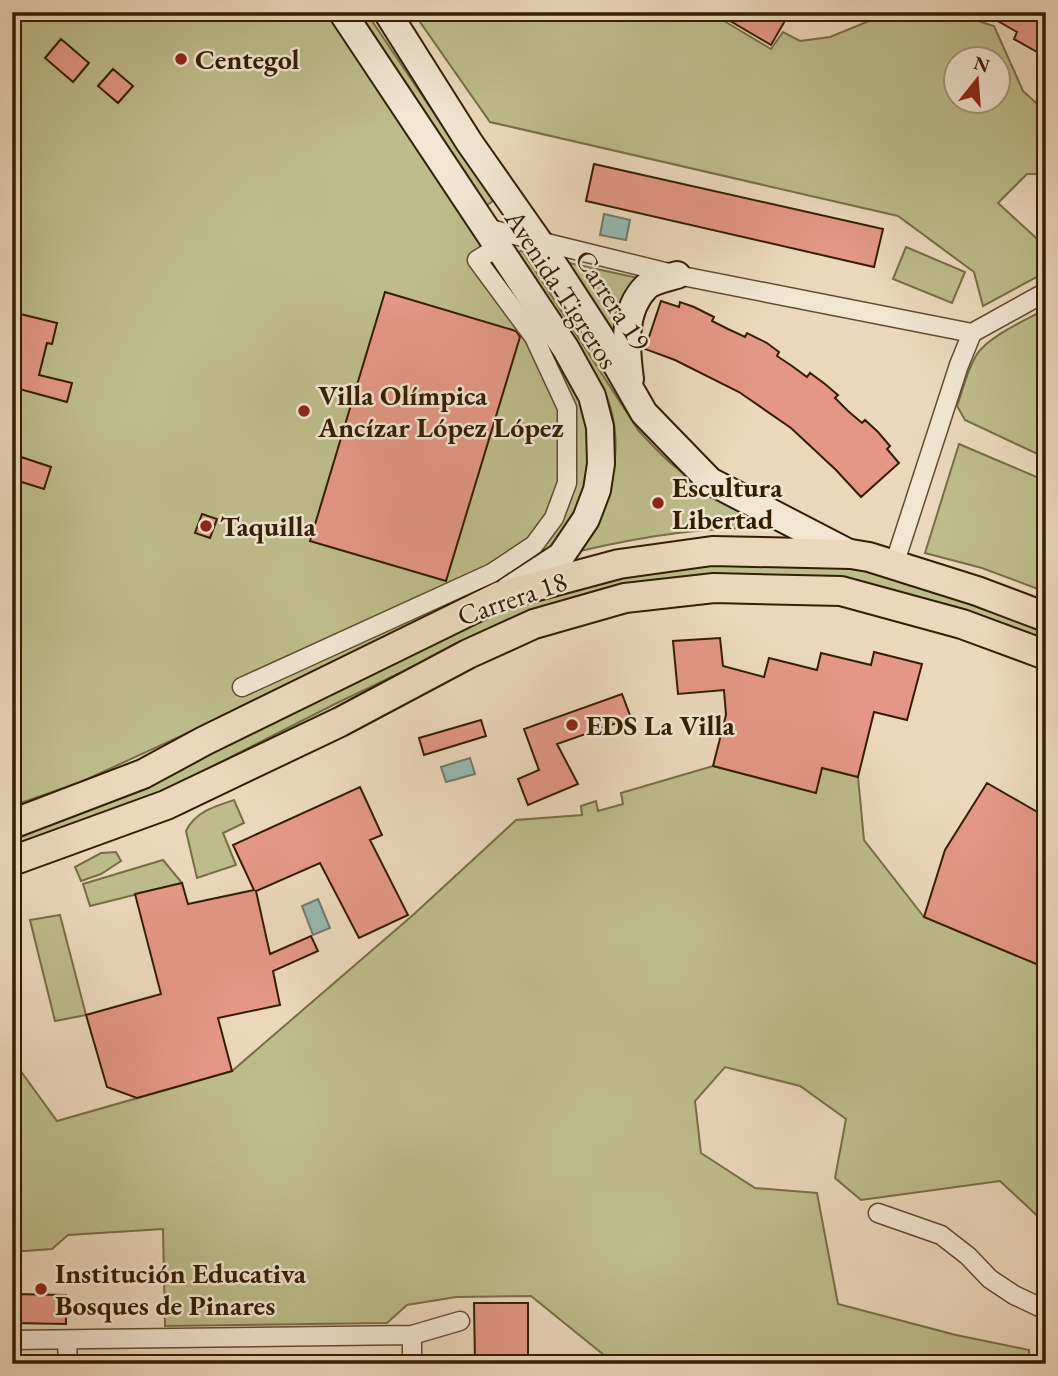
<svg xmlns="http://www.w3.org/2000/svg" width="1058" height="1376" font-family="'EB Garamond',serif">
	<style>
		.green { fill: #bebc8c; stroke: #796d46; stroke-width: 2; fill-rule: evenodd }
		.water { fill: #98b9b1; stroke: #707b6a; stroke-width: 2 }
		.building { fill: #e49786; stroke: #341e00; stroke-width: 2 }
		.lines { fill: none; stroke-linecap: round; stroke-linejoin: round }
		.street-casing { stroke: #624c2f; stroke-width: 21 }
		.secondary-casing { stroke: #341e00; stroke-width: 30 }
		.primary-casing { stroke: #341e00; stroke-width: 32 }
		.street { stroke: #f2e6d3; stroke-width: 18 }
		.secondary { stroke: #f2e6d3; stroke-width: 26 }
		.primary { stroke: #ebd8bc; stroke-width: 28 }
		.poi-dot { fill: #8f2418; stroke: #f2e6d3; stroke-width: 2.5 }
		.labels { text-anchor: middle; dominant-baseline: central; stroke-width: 5; stroke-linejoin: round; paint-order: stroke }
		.poi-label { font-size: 28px; font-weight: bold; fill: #341e00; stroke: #f2e6d3; text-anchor: start }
		.street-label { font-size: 28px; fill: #341e00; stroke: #f2e6d3 }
	</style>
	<rect width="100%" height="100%" fill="#ebd8bc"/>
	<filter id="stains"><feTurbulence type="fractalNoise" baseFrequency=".00286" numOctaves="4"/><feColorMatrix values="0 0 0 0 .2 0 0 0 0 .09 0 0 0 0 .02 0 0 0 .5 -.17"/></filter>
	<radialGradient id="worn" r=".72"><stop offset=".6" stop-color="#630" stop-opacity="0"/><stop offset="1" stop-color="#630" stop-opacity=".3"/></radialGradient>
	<!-- green -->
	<path class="green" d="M18,12H342L566,349L601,464L561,556L335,665L81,782L12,806V17Z
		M359,12H366L493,201L487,205Z
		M413,12H709L771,49L783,32L800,41L830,37L891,12H950L994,26L1023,91L1046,112V183L1036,174H1027L998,203L1046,247V272L983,306L974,272L898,216L490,122ZM956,60H998V102H956Z
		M906,247L965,272L952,303L893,279Z
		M522,250L638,430C653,446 668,463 686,475C715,497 749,511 782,528C710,526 649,535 580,551C608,512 624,457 611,410C604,383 585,358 569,335C551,308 533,282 515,255Z
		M569,263L638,278L616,335L568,267Z
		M1046,309V458L965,420L957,406C963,389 967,370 977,354C989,336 1026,320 1046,309Z
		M959,444L1046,481V592L982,568L925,553Z
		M767,558L866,566L1046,627V643L910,595L862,583L766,577L475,637L337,703L158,794L12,849V832L460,623L577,583Z
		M713,766L815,792L822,768L858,777L864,840L924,917L1046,968V1224L1000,1181L861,1200L835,1178L846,1119L800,1086L725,1067L695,1101L701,1153L755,1188L817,1193L838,1304L956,1335L1029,1350L1030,1364H615L531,1296L456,1297L407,1305L387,1323L165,1326L163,1229L68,1235L52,1249L12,1252V1059L57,1121L232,1071L413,915L516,820L582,815L581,806L596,801L598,811L623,804L621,793Z
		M234,800L244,823L223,833L236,865L197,878L186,831C195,812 215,806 234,800Z
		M116,852L121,861L101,874L81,881L75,867L101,853Z
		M163,860L182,883L90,906L83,884Z
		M60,915L86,1015L55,1021L30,920Z"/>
	<!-- water -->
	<path class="water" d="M604,214L630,220L626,240L600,235Z
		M470,758L475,774L446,782L441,767Z
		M318,899L330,928L313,935L302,906Z"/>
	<!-- building -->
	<path class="building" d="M715,12H790L771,45Z
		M982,12H1046V57L1014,39L1017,32Z
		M61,39L89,63L73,82L45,58Z
		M113,69L133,86L118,103L98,86Z
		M594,164L883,229L874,267L586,201Z
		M385,292L516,331L520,337L446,581L310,541Z
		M661,301L679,307L680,302L694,307L714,317L712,321L728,329L745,337L747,333L767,343L779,352L777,356L792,366L807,377L810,373L825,384L838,395L835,398L848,411L862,423L865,420L878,432L890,446L887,449L899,463L861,497L836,470L791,428L739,392L675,360L645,349Z
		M12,312L57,323L52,344L47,343L39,375L72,383L67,402L12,387Z
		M12,454L51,467L44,489L12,479Z
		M202,514L217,519L210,538L195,533Z
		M720,638L723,666L764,677L769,658L817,670L821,653L871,665L874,652L922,664L907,720L874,712L858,777L822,768L816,793L713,766L726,715L724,690L678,694L673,641Z
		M622,694L631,718L557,744L578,784L528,805L518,779L539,770L524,729Z
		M481,720L486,736L424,755L419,738Z
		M987,783L1046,817V968L924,917L945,850Z
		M360,787L382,835L370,840L408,915L359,938L320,863L256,891L270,954L311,936L318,951L273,971L280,1005L218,1018L232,1071L137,1098L107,1087L86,1015L161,994L135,894L182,883L188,904L254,890L233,845Z
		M12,1294L66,1295V1324L12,1323Z
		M474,1303H528V1364H475Z"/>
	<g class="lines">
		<!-- street casing -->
		<g class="street-casing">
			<path id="street" d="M486,228L677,275L972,333
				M894,565L959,365L972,333L1046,292
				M242,687L492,573L534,545L554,518L567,483V408L534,337L477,260L498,247
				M878,1213L941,1235L968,1256L990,1279L1014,1295L1046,1310
				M412,1335V1364
				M12,1340L412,1335L460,1321
				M67,1340L68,1364"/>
		</g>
		<!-- secondary casing -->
		<g class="secondary-casing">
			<path id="secondary" d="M342,12L566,349L592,396L600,427L601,464L597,490L586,519L561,556L509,590
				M387,12L469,142L537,239L600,336L644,413L710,481L851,554
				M630,379C626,349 622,311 646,287C652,281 667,278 677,275"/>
		</g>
		<!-- primary casing -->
		<g class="primary-casing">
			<path id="primary" d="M12,824L143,774L204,741L500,596L619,564L712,551L851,554L869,557L977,591L1046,617
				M12,861L166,805L340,722L468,654L534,624L625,598L714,588L841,591L962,624L1046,655"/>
		</g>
		<!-- street -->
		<use href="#street" class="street"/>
		<!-- secondary -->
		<use href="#secondary" class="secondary"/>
		<!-- primary -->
		<use href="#primary" class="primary"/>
	</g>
	<!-- markers -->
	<g class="poi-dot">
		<circle cx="181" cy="59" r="7"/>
		<circle cx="304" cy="411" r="7"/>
		<circle cx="658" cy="503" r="7"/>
		<circle cx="206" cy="526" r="7"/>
		<circle cx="572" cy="725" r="7"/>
		<circle cx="41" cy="1289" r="7"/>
	</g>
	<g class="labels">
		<!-- poi labels -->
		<g class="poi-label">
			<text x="195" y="59">Centegol</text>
			<text x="318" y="395">Villa Olímpica<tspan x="318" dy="32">Ancízar López López</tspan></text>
			<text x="672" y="487">Escultura<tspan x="672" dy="32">Libertad</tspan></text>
			<text x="220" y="526">Taquilla</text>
			<text x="586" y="725">EDS La Villa</text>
			<text x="55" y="1273">Institución Educativa<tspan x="55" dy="32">Bosques de Pinares</tspan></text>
		</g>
		<!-- street labels -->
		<g class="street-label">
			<text transform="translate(562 289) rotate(57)">Avenida Tigreros</text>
			<text transform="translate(613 300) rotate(57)">Carrera 19</text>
			<text transform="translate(512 598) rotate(-19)">Carrera 18</text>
		</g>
	</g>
	<!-- margin -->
	<rect width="1058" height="1376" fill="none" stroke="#ebd8bc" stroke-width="42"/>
	<rect x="14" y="14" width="1030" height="1348" fill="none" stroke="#341e00" stroke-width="3.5"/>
	<rect x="21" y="21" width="1016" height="1334" fill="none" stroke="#341e00" stroke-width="2"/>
	<!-- north arrow -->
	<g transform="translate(977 80) rotate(17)"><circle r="33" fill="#f2e6d3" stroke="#a6967f" stroke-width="2"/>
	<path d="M0-5L12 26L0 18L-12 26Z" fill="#8f2418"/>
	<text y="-10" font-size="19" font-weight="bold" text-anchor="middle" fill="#341e00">N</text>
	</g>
	<rect width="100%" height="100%" filter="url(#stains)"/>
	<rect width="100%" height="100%" fill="url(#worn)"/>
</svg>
